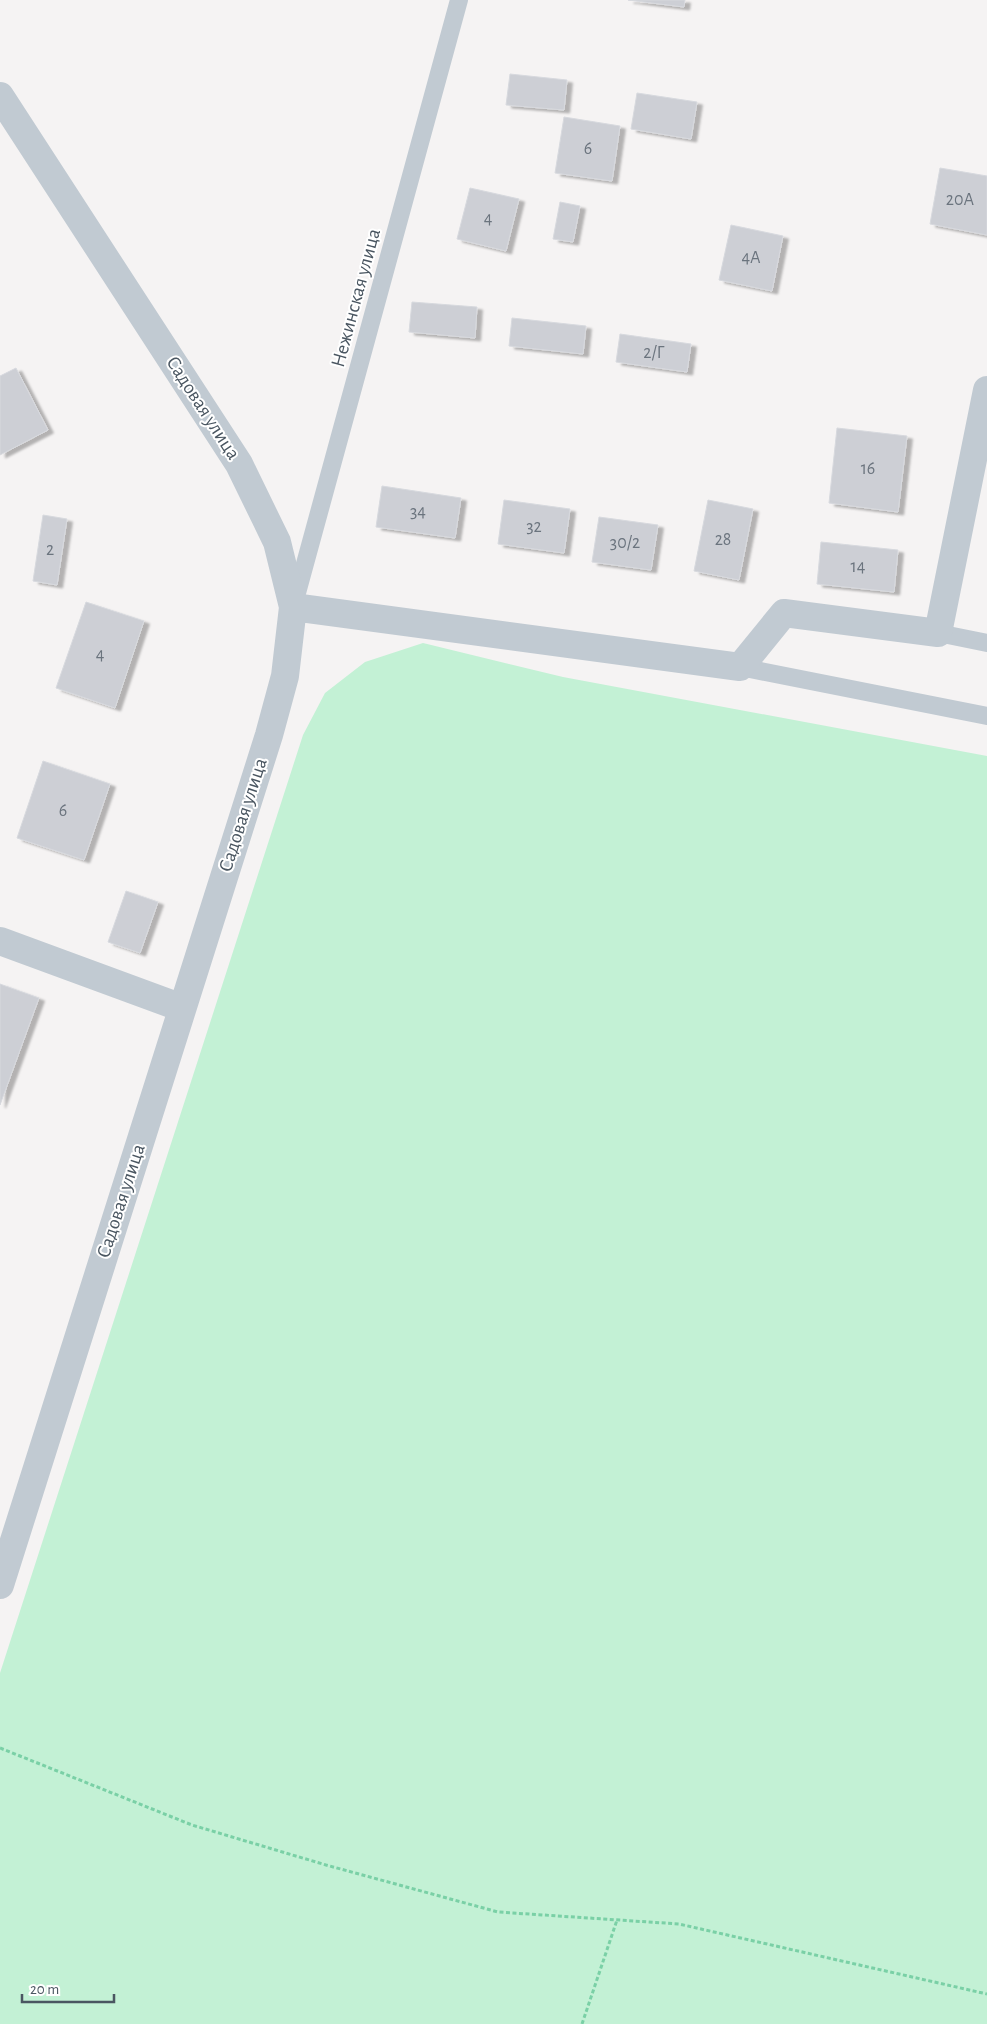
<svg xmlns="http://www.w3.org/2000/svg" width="987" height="2024" font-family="'Alegreya Sans',sans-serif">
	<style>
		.green { fill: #c3f1d5 }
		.building { fill: #cdcfd5; stroke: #d7d9de; filter: url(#shadow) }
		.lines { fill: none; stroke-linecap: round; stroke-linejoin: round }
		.path { stroke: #7ad0a6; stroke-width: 3; stroke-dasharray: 4 2.5; stroke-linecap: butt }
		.service { stroke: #c1cad2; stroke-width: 18 }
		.minor { stroke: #c1cad2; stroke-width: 28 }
		.labels { text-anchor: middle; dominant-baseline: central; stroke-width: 4; stroke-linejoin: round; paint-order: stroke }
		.number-label { font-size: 18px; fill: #6b747e }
		.street-label { font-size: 20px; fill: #4a5661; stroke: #fff }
	</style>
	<defs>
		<filter id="shadow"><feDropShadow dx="5.5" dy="3" stdDeviation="1" flood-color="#0004"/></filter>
	</defs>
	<rect width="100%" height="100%" fill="#f5f3f3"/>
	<!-- green -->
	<path class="green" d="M423,643L563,677L987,756V2024H0V1673L303,735L325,693L365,662Z"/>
	<!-- building -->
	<path class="building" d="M628,0H685L684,7Z
		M510,74L567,80L564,110L506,105Z
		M637,93L697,102L691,139L631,129Z
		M564,117L620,126L612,181L555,173Z
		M940,168L987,176V235L930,224Z
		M470,188L519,199L506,251L457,239Z
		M560,202L580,206L573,242L553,239Z
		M731,225L783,236L772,291L719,280Z
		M412,302L477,307L475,338L409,332Z
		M512,318L586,326L583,354L509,346Z
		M620,334L691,344L687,372L616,362Z
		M16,368L48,430L0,455V376Z
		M837,428L907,436L898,512L829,503Z
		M382,486L461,498L455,538L376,527Z
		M504,500L570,509L564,553L498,544Z
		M708,500L753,509L739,580L694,571Z
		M43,515L67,519L57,585L33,581Z
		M599,517L658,525L651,570L592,562Z
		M821,542L898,550L894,592L817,584Z
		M86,602L144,621L115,708L56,688Z
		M43,761L110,784L84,860L17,838Z
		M126,891L158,902L140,953L108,942Z
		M0,984L39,998L0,1105Z"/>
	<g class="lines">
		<!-- path -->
		<path class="path" d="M0,1748L192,1825L326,1865L498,1912L679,1924L987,1994
			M582,2024L617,1920"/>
		<!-- service -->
		<path class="service" d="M294,604L459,0
			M938,633L987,643
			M740,667L987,716"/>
		<!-- minor -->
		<path class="minor" d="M0,96L239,464L277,542L293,607L285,676L269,735L0,1585
			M293,607L740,667L784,613L938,633L987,390
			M0,941L182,1008"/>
	</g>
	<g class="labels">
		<!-- number labels -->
		<g class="number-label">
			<text x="588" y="149">6</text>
			<text x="960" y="200">20А</text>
			<text x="488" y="219">4</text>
			<text x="751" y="258">4А</text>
			<text x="654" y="353">2/Г</text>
			<text x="868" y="469">16</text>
			<text x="418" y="512">34</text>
			<text x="534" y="527">32</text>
			<text x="723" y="540">28</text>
			<text x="625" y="543">30/2</text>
			<text x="50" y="550">2</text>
			<text x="858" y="567">14</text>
			<text x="100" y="655">4</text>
			<text x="63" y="811">6</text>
		</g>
		<!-- street labels -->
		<g class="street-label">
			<text transform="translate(356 298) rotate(-75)">Нежинская улица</text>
			<text transform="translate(203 408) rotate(57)">Садовая улица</text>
			<text transform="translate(243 815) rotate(-72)">Садовая улица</text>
			<text transform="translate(121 1201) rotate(-72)">Садовая улица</text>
		</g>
	</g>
	<!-- scale -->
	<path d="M22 1994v8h92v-8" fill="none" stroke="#4a5661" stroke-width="2.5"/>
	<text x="30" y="1994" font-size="15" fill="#4a5661" stroke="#ffffff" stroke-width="4" paint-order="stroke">20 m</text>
</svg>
